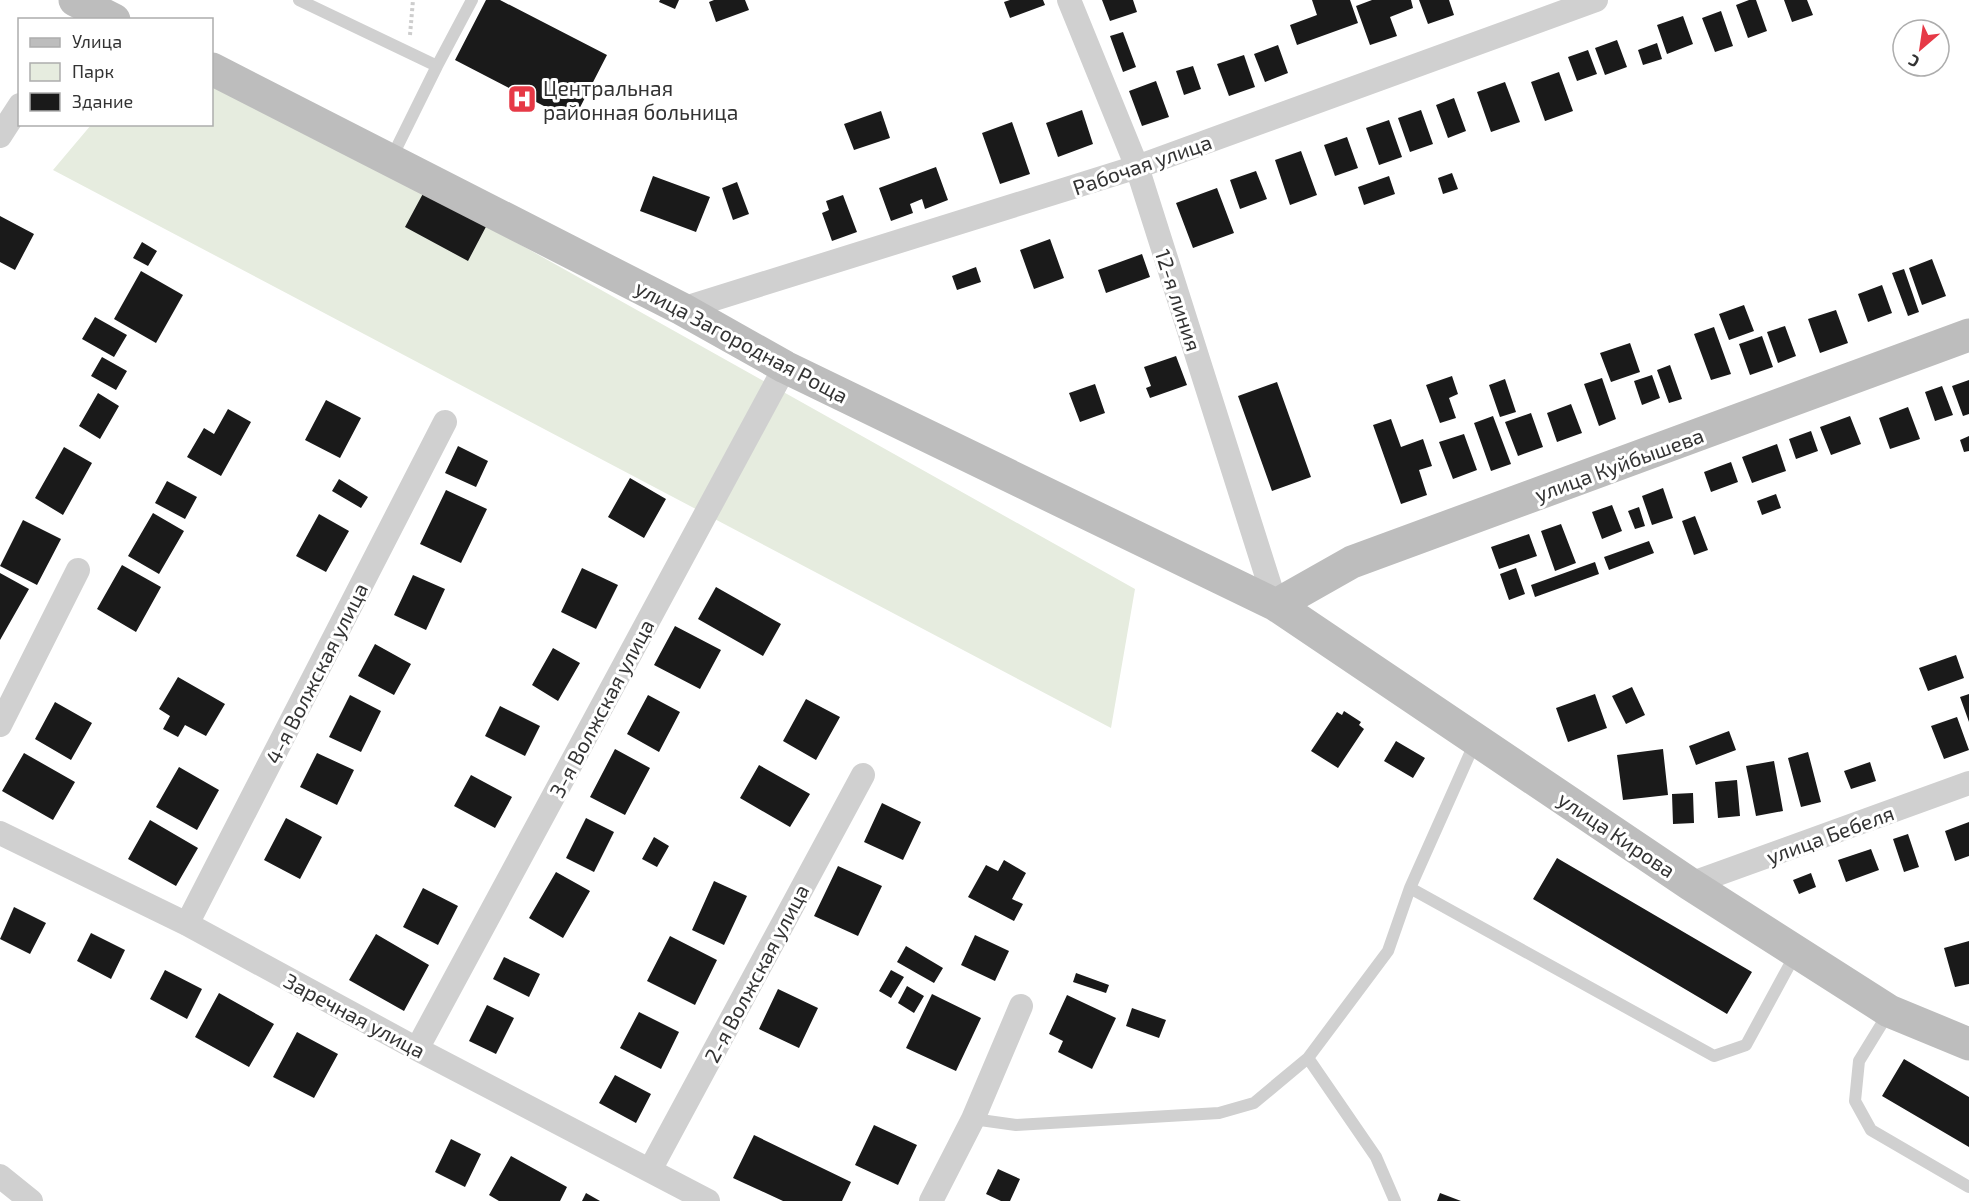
<svg xmlns="http://www.w3.org/2000/svg" width="1969" height="1201" font-family="'Exo 2',sans-serif">
	<style>
		.green { fill: #e6ecdf }
		.building { fill: #1a1a1a }
		.lines { fill: none; stroke-linecap: round; stroke-linejoin: round }
		.path { stroke: #cdcdcd; stroke-width: 4; stroke-dasharray: 3 3; stroke-linecap: butt }
		.lane { stroke: #d0d0d0; stroke-width: 12 }
		.street { stroke: #d0d0d0; stroke-width: 24 }
		.secondary { stroke: #bdbdbd; stroke-width: 33 }
		.labels { text-anchor: middle; dominant-baseline: central; stroke-width: 6; stroke-linejoin: round; paint-order: stroke }
		.poi-label { font-size: 21px; fill: #333; stroke: #fff; text-anchor: start }
		.street-label { font-size: 21px; fill: #333; stroke: #fff }
	</style>
	<rect width="100%" height="100%" fill="#fff"/>
	<!-- green -->
	<path class="green" d="M212,72L1135,589L1111,728L53,170L91,125L212,124Z"/>
	<!-- building -->
	<path class="building" d="M486,0H500L607,55L573,121L455,60Z
		M660,0H679L675,9L659,2Z
		M714,0H745L749,10L716,22L709,2Z
		M1010,0H1043L1045,5L1010,18L1004,2Z
		M1102,0H1133L1137,12L1110,21Z
		M1312,0H1350L1358,23L1297,45L1290,25L1317,15Z
		M1372,0H1411L1413,8L1390,17L1397,36L1370,45L1356,6Z
		M1419,0H1449L1454,15L1428,24Z
		M1749,0H1756L1767,31L1748,38L1736,5Z
		M1784,0H1807L1813,15L1792,22Z
		M1721,11L1733,46L1715,52L1702,18Z
		M1683,16L1693,44L1667,54L1657,25Z
		M1123,32L1136,67L1123,72L1110,36Z
		M1617,40L1627,67L1605,75L1595,48Z
		M1657,43L1662,59L1643,65L1638,50Z
		M1278,45L1288,73L1265,82L1254,54Z
		M1588,50L1597,74L1577,81L1568,57Z
		M1244,55L1255,87L1229,96L1217,64Z
		M1193,66L1201,89L1184,95L1176,71Z
		M1559,72L1573,111L1545,121L1531,82Z
		M1156,81L1169,117L1142,126L1129,91Z
		M1505,82L1520,122L1491,132L1477,92Z
		M1454,98L1466,131L1448,138L1436,105Z
		M1082,110L1093,144L1058,157L1046,123Z
		M1421,110L1433,144L1410,152L1398,118Z
		M881,111L890,138L854,150L844,124Z
		M1389,120L1402,157L1379,165L1366,128Z
		M1012,122L1030,174L1000,184L982,133Z
		M1347,137L1358,168L1335,176L1324,145Z
		M1301,151L1317,195L1290,205L1275,160Z
		M936,167L948,200L925,209L922,199L910,204L913,213L891,221L879,188Z
		M1256,171L1267,199L1240,209L1230,180Z
		M1452,173L1458,189L1443,194L1438,178Z
		M653,176L710,197L696,232L640,211Z
		M1389,176L1395,194L1364,205L1358,187Z
		M737,182L749,214L733,220L722,188Z
		M426,188L489,221L468,261L405,227Z
		M1217,188L1234,233L1193,248L1176,203Z
		M843,195L857,232L832,241L822,213L829,210L826,201Z
		M0,216L34,234L15,270L0,262Z
		M1050,239L1064,278L1034,289L1020,250Z
		M142,242L157,251L148,266L133,258Z
		M1142,254L1150,277L1106,293L1098,270Z
		M1932,259L1946,296L1922,305L1909,268Z
		M976,267L981,282L957,290L952,276Z
		M1904,269L1919,312L1908,316L1892,273Z
		M141,271L183,295L156,343L114,319Z
		M1882,285L1892,313L1868,322L1858,294Z
		M1744,305L1754,331L1729,340L1719,314Z
		M1836,310L1848,343L1820,353L1808,319Z
		M95,317L127,335L114,357L82,339Z
		M1785,326L1796,356L1778,363L1767,332Z
		M1714,327L1731,374L1711,380L1694,334Z
		M1762,336L1773,367L1750,375L1739,344Z
		M1630,343L1640,372L1611,382L1600,353Z
		M1176,356L1187,385L1150,398L1146,388L1151,386L1144,367Z
		M102,357L127,371L116,390L91,376Z
		M1670,365L1682,399L1669,403L1657,370Z
		M1652,375L1660,398L1642,405L1634,381Z
		M1452,376L1458,394L1449,398L1456,418L1440,423L1426,385Z
		M1602,378L1616,419L1599,426L1584,384Z
		M1505,379L1516,412L1500,417L1489,385Z
		M1969,380V414L1963,416L1952,386Z
		M1277,382L1311,477L1272,491L1238,396Z
		M1095,384L1105,413L1080,422L1069,393Z
		M1942,386L1953,415L1935,421L1925,392Z
		M98,393L119,406L100,439L79,426Z
		M326,400L361,418L340,458L305,440Z
		M1571,404L1582,433L1557,442L1547,413Z
		M1908,407L1920,439L1890,449L1879,418Z
		M228,409L251,422L221,476L187,457L204,428L214,434Z
		M1531,413L1543,447L1518,456L1505,422Z
		M1493,416L1511,464L1491,471L1474,423Z
		M1850,416L1861,444L1831,455L1820,427Z
		M1391,419L1401,447L1423,439L1432,466L1419,470L1427,495L1401,504L1373,425Z
		M1811,431L1818,451L1796,459L1789,439Z
		M1464,434L1477,470L1453,479L1439,442Z
		M1969,436V451L1964,452L1960,440Z
		M1777,444L1786,471L1752,483L1742,457Z
		M458,446L488,461L476,487L445,473Z
		M64,447L92,463L63,515L35,498Z
		M1731,462L1738,482L1711,492L1704,472Z
		M630,478L666,499L644,538L608,517Z
		M339,479L368,497L361,508L332,491Z
		M167,481L197,497L185,519L155,503Z
		M1663,488L1673,518L1652,525L1642,496Z
		M446,490L487,509L461,563L420,544Z
		M1776,494L1781,508L1762,515L1757,501Z
		M1612,505L1622,531L1602,539L1592,512Z
		M1639,507L1645,526L1635,529L1628,511Z
		M153,513L184,531L159,574L128,556Z
		M319,514L349,531L326,572L296,556Z
		M1695,516L1708,550L1694,555L1682,521Z
		M23,520L61,539L37,585L0,566Z
		M1561,524L1576,563L1555,571L1541,531Z
		M1529,534L1537,556L1499,569L1491,547Z
		M1649,541L1654,553L1609,570L1604,557Z
		M1595,562L1599,574L1535,597L1531,585Z
		M122,565L161,587L136,632L97,609Z
		M582,568L618,585L596,629L561,612Z
		M1516,568L1525,594L1509,600L1500,574Z
		M0,573L29,589L0,640Z
		M413,575L445,589L426,630L394,615Z
		M716,587L781,624L763,656L698,619Z
		M675,626L721,650L700,689L654,665Z
		M375,644L411,664L394,695L358,676Z
		M553,648L580,663L558,701L532,685Z
		M1956,655L1964,678L1928,691L1919,668Z
		M178,677L225,704L206,736L185,725L178,737L163,729L170,716L159,709Z
		M1632,687L1645,715L1626,724L1612,696Z
		M1595,694L1607,728L1568,742L1556,708Z
		M1969,694V722L1960,697Z
		M350,695L381,711L361,752L329,737Z
		M648,695L680,712L659,752L627,734Z
		M806,699L840,717L816,760L783,741Z
		M55,702L92,723L71,760L35,739Z
		M500,706L540,726L525,756L485,736Z
		M1344,711L1361,722L1359,725L1364,729L1338,768L1311,751L1337,712L1342,715Z
		M1957,717L1969,750L1944,759L1931,726Z
		M1729,731L1736,750L1696,765L1689,746Z
		M1396,741L1425,758L1413,778L1384,761Z
		M615,749L650,768L625,815L590,797Z
		M1663,749L1668,795L1623,800L1617,755Z
		M1808,752L1821,802L1801,807L1788,758Z
		M24,753L75,782L53,820L2,791Z
		M317,753L354,770L337,805L300,787Z
		M1774,761L1783,811L1756,816L1746,766Z
		M1870,762L1876,781L1851,789L1844,771Z
		M759,765L810,794L790,827L740,798Z
		M179,767L219,790L197,830L156,807Z
		M471,775L512,797L495,828L454,806Z
		M1737,780L1740,816L1718,818L1715,782Z
		M1693,793L1694,823L1673,824L1672,794Z
		M882,803L921,822L903,860L864,842Z
		M286,818L322,837L300,879L264,860Z
		M586,818L614,832L594,872L566,858Z
		M150,820L198,848L176,886L128,859Z
		M1969,822V856L1955,861L1945,831Z
		M1908,834L1919,867L1904,872L1893,839Z
		M654,837L669,846L657,867L642,859Z
		M1871,849L1879,870L1846,882L1838,860Z
		M1557,858L1752,972L1727,1014L1533,899Z
		M1004,860L1026,873L1012,899L1023,904L1014,921L968,897L986,865L998,871Z
		M838,866L882,886L858,936L814,916Z
		M556,872L590,891L563,938L529,918Z
		M1811,873L1816,887L1799,894L1793,880Z
		M714,881L747,896L724,945L692,930Z
		M423,888L458,906L438,945L403,927Z
		M14,907L46,923L30,954L0,939Z
		M91,933L125,950L111,979L77,961Z
		M376,934L429,965L404,1011L349,980Z
		M975,935L1009,951L995,981L961,965Z
		M670,936L717,960L695,1005L647,981Z
		M1969,941V984L1955,987L1944,948Z
		M906,946L943,968L934,983L897,962Z
		M504,957L540,974L529,997L493,979Z
		M165,970L202,989L187,1019L150,999Z
		M891,970L904,977L891,998L879,991Z
		M1076,973L1109,985L1106,993L1073,982Z
		M907,986L924,996L914,1013L898,1003Z
		M778,989L818,1008L799,1048L759,1029Z
		M219,993L274,1024L249,1067L195,1037Z
		M932,994L981,1018L956,1071L906,1048Z
		M1067,995L1116,1018L1092,1069L1058,1052L1063,1041L1049,1034Z
		M487,1005L514,1018L496,1054L469,1041Z
		M1132,1008L1166,1020L1159,1038L1126,1026Z
		M639,1012L679,1032L661,1069L620,1048Z
		M297,1032L338,1054L314,1098L273,1077Z
		M1904,1059L1969,1097V1147L1882,1096Z
		M615,1075L651,1094L636,1123L599,1103Z
		M874,1125L917,1145L898,1185L855,1165Z
		M754,1135L851,1182L842,1201H783L733,1178Z
		M451,1139L481,1154L465,1187L435,1172Z
		M511,1156L567,1187L560,1201H499L489,1195Z
		M998,1169L1020,1179L1010,1201H1001L986,1194Z
		M586,1193L600,1201H582Z
		M1440,1193L1461,1201H1437Z"/>
	<g class="lines">
		<!-- path -->
		<path class="path" d="M410,35L413,0"/>
		<!-- lane -->
		<path class="lane" d="M299,0L437,66L391,159
			M437,66L472,0
			M1410,888L1714,1056L1746,1045L1796,953
			M1889,1012L1859,1061L1855,1101L1871,1130L1969,1187
			M973,1119L1016,1125L1219,1113L1254,1103L1308,1058
			M1395,1201L1376,1157L1308,1058L1388,951L1410,888L1476,740"/>
		<!-- street -->
		<path class="street" d="M1069,0L1137,167L1276,605
			M0,136L20,105
			M682,309L1137,167L1596,0
			M0,725L78,570
			M0,833L187,924L417,1049L708,1201
			M1690,884L1969,783
			M187,924L445,422
			M417,1049L785,367
			M650,1170L863,775
			M0,1176L31,1201
			M931,1201L973,1119L1021,1006"/>
		<!-- secondary -->
		<path class="secondary" d="M75,0L114,20
			M212,69L682,309L785,367L1276,605L1690,884L1889,1011L1969,1044
			M1276,605L1352,562L1969,335"/>
	</g>
	<!-- icons -->
	<defs>
		<g id="hospital-square" transform="scale(1.5)"><rect x="-9" y="-9" width="18" height="18" rx="4" fill="#e63946" stroke="#fff"/><path d="M-5-5h3v3.5h4V-5h3V5h-3V1.5h-4V5h-3Z" fill="#fff"/></g>
	</defs>
	<g fill-rule="evenodd">
		<use href="#hospital-square" x="522" y="99"/>
	</g>
	<g class="labels">
		<!-- poi labels -->
		<g class="poi-label">
			<text x="543" y="87">Центральная<tspan x="543" dy="24">районная больница</tspan></text>
		</g>
		<!-- street labels -->
		<g class="street-label">
			<text transform="translate(1142 164) rotate(-19)">Рабочая улица</text>
			<text transform="translate(1179 300) rotate(72)">12-я линия</text>
			<text transform="translate(742 341) rotate(28)">улица Загородная Роща</text>
			<text transform="translate(1619 464) rotate(-20)">улица Куйбышева</text>
			<text transform="translate(316 673) rotate(-63)">4-я Волжская улица</text>
			<text transform="translate(601 708) rotate(-62)">3-я Волжская улица</text>
			<text transform="translate(1617 834) rotate(34)">улица Кирова</text>
			<text transform="translate(1830 834) rotate(-20)">улица Бебеля</text>
			<text transform="translate(756 973) rotate(-62)">2-я Волжская улица</text>
			<text transform="translate(355 1015) rotate(28)">Заречная улица</text>
		</g>
	</g>
	<!-- legend -->
	<rect x="18" y="18" width="195" height="108" fill="#ffffff" stroke="#adadad" stroke-width="1.5"/>
	<rect x="30" y="38" width="30" height="9" fill="#bdbdbd" stroke="#adadad" stroke-width="1.5"/>
	<text x="72" y="48" font-size="18" fill="#333333">Улица</text>
	<rect x="30" y="63" width="30" height="18" fill="#e6ecdf" stroke="#adadad" stroke-width="1.5"/>
	<text x="72" y="78" font-size="18" fill="#333333">Парк</text>
	<rect x="30" y="93" width="30" height="18" fill="#1a1a1a" stroke="#adadad" stroke-width="1.5"/>
	<text x="72" y="108" font-size="18" fill="#333333">Здание</text>
	<!-- north arrow -->
	<g transform="translate(1921 48) rotate(209)"><circle r="28" fill="#ffffff" stroke="#adadad" stroke-width="1.5"/>
	<path d="M0-4.5L10 22L0 15L-10 22Z" fill="#e63946"/>
	<text y="-9" font-size="16" font-weight="bold" text-anchor="middle" fill="#333333">С</text>
	</g>
</svg>
